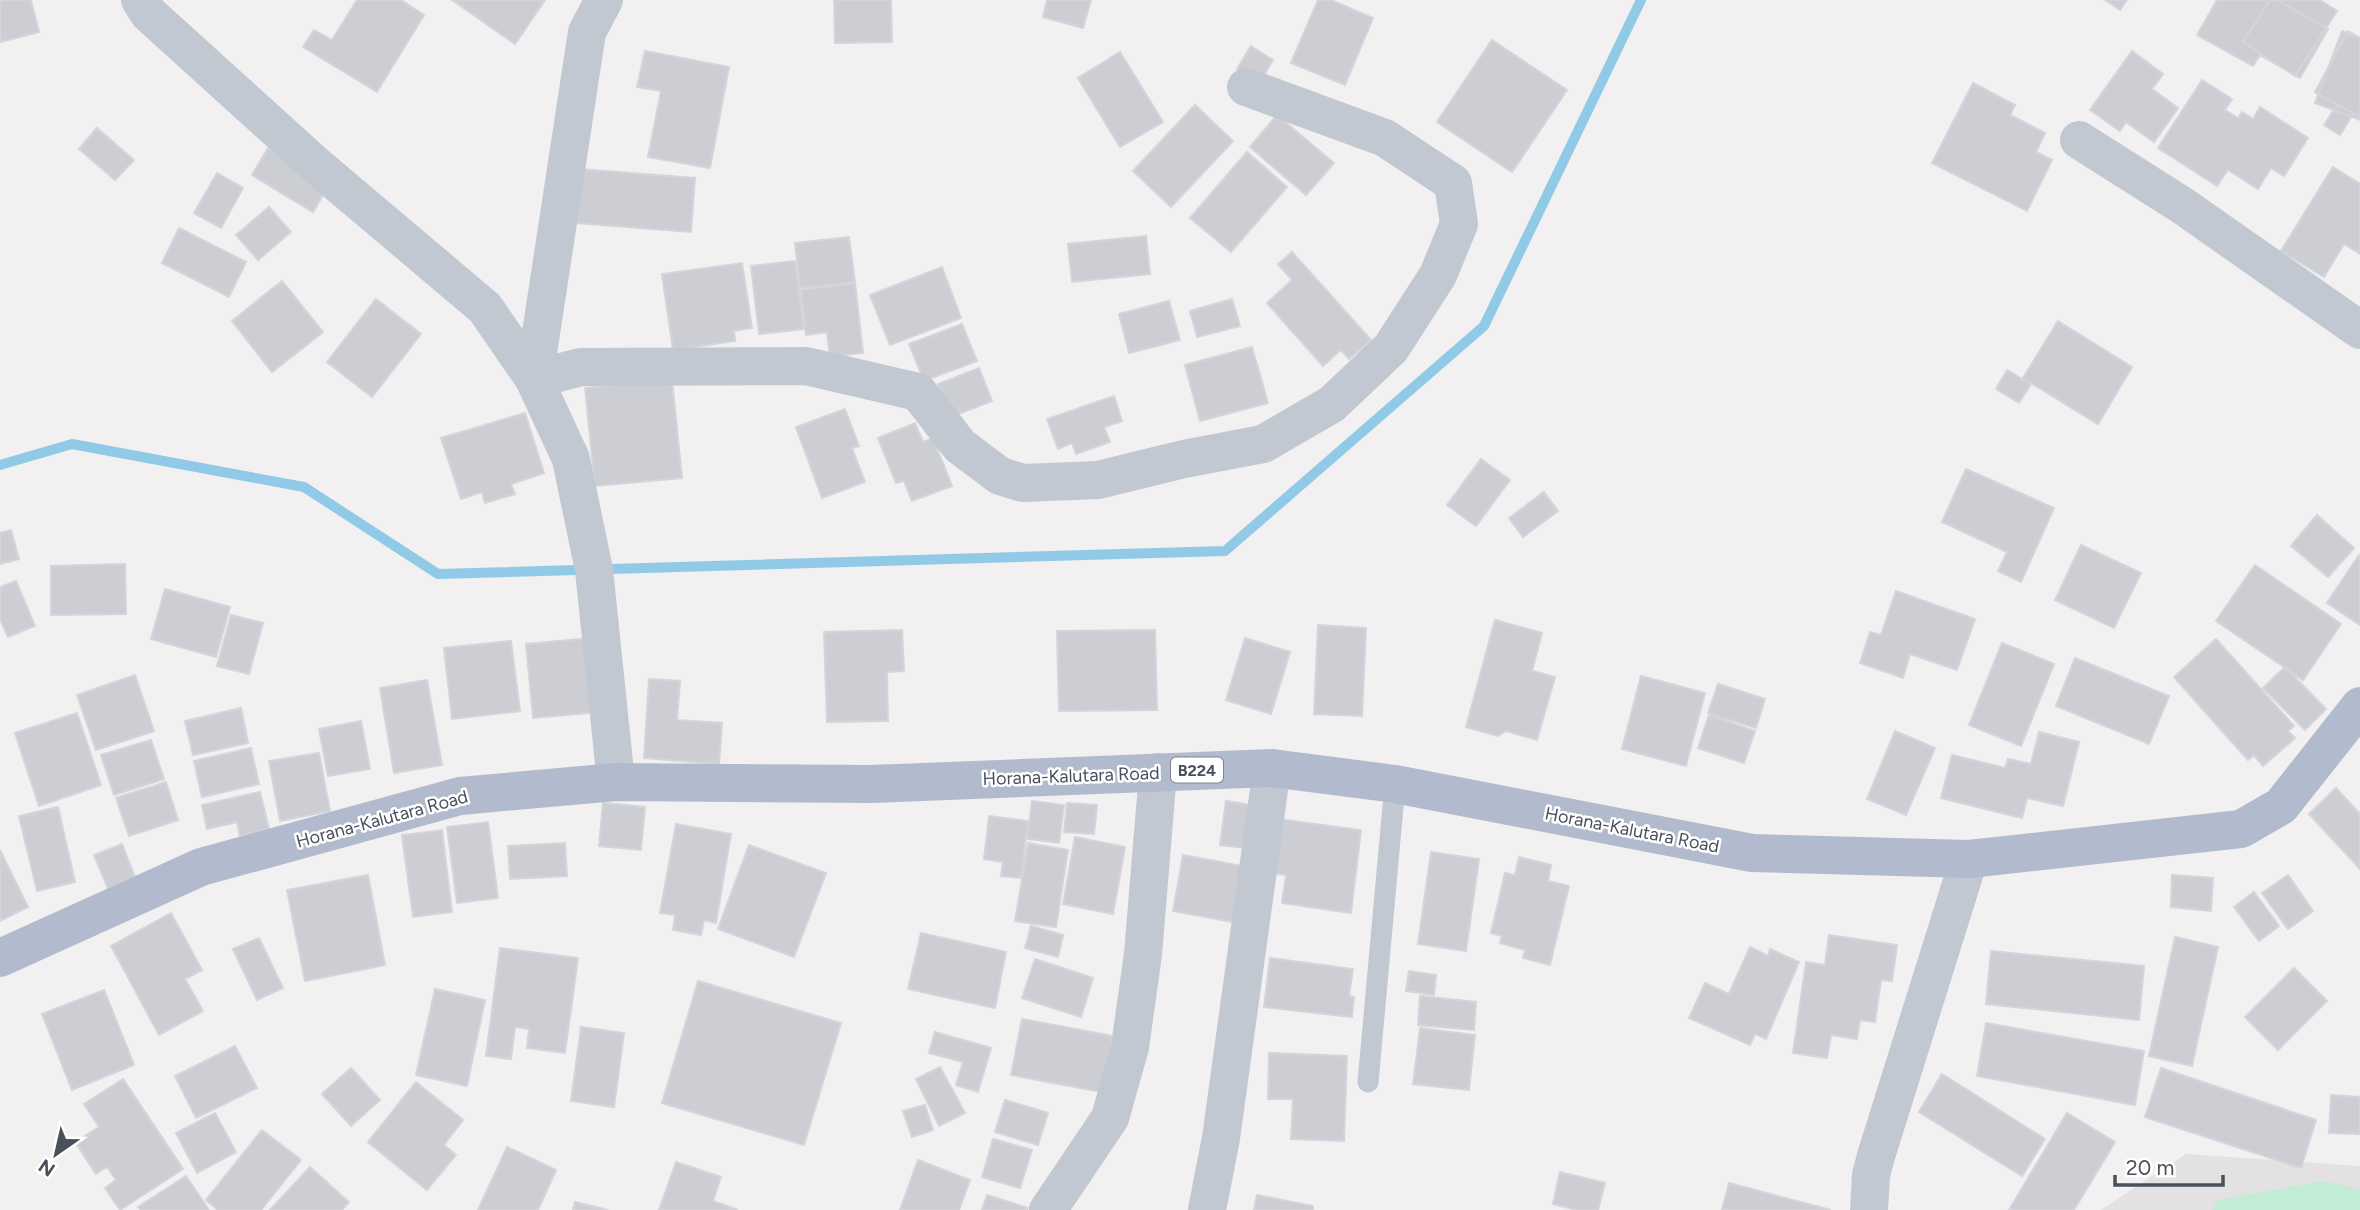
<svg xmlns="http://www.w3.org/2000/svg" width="2360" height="1210" font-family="Figtree,sans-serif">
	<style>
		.education { fill: #e3e1e1 }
		.green { fill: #c1edd7 }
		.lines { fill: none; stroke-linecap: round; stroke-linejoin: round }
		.stream { stroke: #90cae7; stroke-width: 10 }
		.building { fill: #cdced4; stroke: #d4d5db; stroke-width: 2 }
		.lane { stroke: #c1c8d1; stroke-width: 21 }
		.street { stroke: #c1c8d1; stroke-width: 38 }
		.primary { stroke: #b1bbcd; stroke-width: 38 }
		.labels { text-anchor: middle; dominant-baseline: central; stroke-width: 5; stroke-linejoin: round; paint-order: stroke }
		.shield { fill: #fff; stroke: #80848d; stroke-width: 2 }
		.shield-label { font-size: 16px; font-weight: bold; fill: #49505c }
		.street-label { font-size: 18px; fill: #49505c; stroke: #fff }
	</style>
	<rect width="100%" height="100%" fill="#f2f0f0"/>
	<!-- education -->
	<path class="education" d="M2186,1154L2360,1166V1210H2101Z"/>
	<!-- green -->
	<path class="green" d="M2322,1181L2360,1189V1210H2212L2218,1200Z"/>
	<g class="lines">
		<!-- stream -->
		<path class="stream" d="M0,465L72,444L304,487L438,574L1225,551L1484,326L1641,0"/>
	</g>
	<!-- building -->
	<path class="building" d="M0,0H31L39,32L0,42Z
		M357,0H401L424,15L377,92L303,47L314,30L332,40Z
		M452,0H545L515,44Z
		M834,0H891L892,42L835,43Z
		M1047,0H1091L1083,28L1043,17Z
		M1318,0H1331L1373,18L1345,85L1291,63Z
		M2105,0H2127L2120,10Z
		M2217,0H2277L2328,29L2300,78L2260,55L2253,66L2197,35Z
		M2270,0H2320L2337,11L2295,76L2243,42Z
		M2342,31L2360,38V120L2315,103Z
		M2348,31L2360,38V117L2315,92Z
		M1492,40L1567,90L1512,172L1437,122Z
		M1251,46L1273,60L1259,83L1237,69Z
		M645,51L729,67L710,168L648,157L661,91L637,87Z
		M2132,51L2163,74L2152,89L2178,108L2154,142L2126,122L2120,131L2090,110Z
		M1120,52L1163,122L1120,147L1078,78Z
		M2202,80L2232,99L2225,110L2238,118L2242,112L2253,119L2260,107L2308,138L2284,176L2271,168L2258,189L2228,170L2217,186L2158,148Z
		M1973,83L2015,105L2010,115L2045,133L2036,152L2052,160L2027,211L1932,163Z
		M1195,105L1233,141L1171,207L1133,171Z
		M2337,105L2353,114L2340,135L2324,125Z
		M1277,115L1334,163L1306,195L1250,147Z
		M97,128L134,160L115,180L79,149Z
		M268,148L329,185L313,212L252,175Z
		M1247,152L1287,187L1231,252L1190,218Z
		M2333,167L2360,184V254L2344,244L2324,277L2281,251Z
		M579,169L695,178L691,232L575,223Z
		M217,173L243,188L221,228L194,213Z
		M269,207L291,232L258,260L236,235Z
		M179,228L246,262L229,297L162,263Z
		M1146,236L1150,274L1072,282L1068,244Z
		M849,237L855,282L800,288L795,243Z
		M1292,252L1371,340L1349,359L1341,350L1323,366L1267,303L1292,280L1278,264Z
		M795,261L804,329L759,334L751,266Z
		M742,263L752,328L734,331L735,341L673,350L662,274Z
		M942,267L961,318L890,345L870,295Z
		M282,281L323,332L272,372L232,321Z
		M855,283L863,353L830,357L827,332L806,335L801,290Z
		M376,299L421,334L372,397L327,362Z
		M1232,299L1240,326L1197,337L1190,311Z
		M1169,301L1180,340L1129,353L1119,314Z
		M2058,321L2132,367L2098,424L2023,378Z
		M962,324L977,361L924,381L909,344Z
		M1252,347L1268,403L1200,421L1185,365Z
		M979,368L992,401L951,417L938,384Z
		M2007,370L2031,384L2019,403L1996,389Z
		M672,380L682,478L595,486L585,388Z
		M1114,396L1122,421L1104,427L1110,442L1076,454L1072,443L1058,449L1047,419Z
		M845,409L859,446L852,448L865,482L822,498L796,427Z
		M525,413L544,473L511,484L515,494L485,503L482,492L461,499L441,438Z
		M915,423L923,442L933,438L952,486L912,501L904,481L896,483L878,438Z
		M1481,459L1510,480L1476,526L1447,505Z
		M1966,469L2054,508L2021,582L1998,571L2007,552L1942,522Z
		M1544,492L1558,511L1523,537L1509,518Z
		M2317,515L2354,548L2328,577L2291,546Z
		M11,530L19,559L0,564V533Z
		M2081,545L2141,573L2114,628L2055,600Z
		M2359,555L2360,556V625L2327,603Z
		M125,564L126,614L51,615V566Z
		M2255,565L2341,624L2303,680L2216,621Z
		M16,581L35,626L8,637L0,619V587Z
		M165,589L230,607L216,657L151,639Z
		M1896,591L1975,619L1957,670L1910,654L1903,678L1860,663L1870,632L1881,635Z
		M231,615L263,623L249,674L217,666Z
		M1495,620L1542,633L1532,671L1555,677L1537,740L1506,731L1498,736L1466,727Z
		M1318,625L1366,628L1362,716L1314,714Z
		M902,630L904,671L887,672L888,721L827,722L824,632Z
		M1155,630L1157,710L1059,711L1057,631Z
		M591,638L599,712L533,718L526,644Z
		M1245,638L1290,652L1271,714L1226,700Z
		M2216,639L2294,726L2288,731L2295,738L2263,766L2254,755L2248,760L2174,677Z
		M511,641L520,711L452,719L444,648Z
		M2002,643L2054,664L2021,746L1969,725Z
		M2075,658L2169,696L2149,744L2056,706Z
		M2285,667L2326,709L2305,730L2263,688Z
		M135,675L154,731L96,750L77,695Z
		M1641,676L1705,693L1686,766L1622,749Z
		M649,679L680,681L677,720L722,723L719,764L644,758Z
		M427,680L442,765L394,773L380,688Z
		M1718,684L1765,699L1756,728L1708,713Z
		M241,708L248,743L193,755L185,721Z
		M77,713L101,785L39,806L15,733Z
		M1709,715L1755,731L1744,763L1698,748Z
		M361,721L370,769L328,776L319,729Z
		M1895,731L1935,748L1906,815L1867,799Z
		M2039,732L2079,742L2063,806L2027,798L2022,818L1941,798L1952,755L2005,768L2008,759L2031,764Z
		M151,740L164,779L114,795L101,755Z
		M251,748L259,784L202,797L194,761Z
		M319,753L330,811L280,821L269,761Z
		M166,782L178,820L129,836L116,798Z
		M2336,788L2360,814V869L2309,814Z
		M260,792L269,829L240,836L237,822L207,829L202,805Z
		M1032,801L1064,805L1059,843L1027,839Z
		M1226,801L1252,805L1246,848L1220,845Z
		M603,803L645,807L641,850L599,846Z
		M1067,803L1097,805L1094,834L1064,832Z
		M58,807L75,882L37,891L19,816Z
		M989,816L1028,821L1021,878L1001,876L1003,862L984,859Z
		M1278,819L1361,830L1351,913L1282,903L1286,875L1271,873Z
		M488,822L498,898L457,903L447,827Z
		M676,824L731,834L716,923L704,920L701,935L673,930L675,915L660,913Z
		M442,830L452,912L413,917L402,835Z
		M1075,837L1125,847L1113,914L1063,904Z
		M565,843L567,876L510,879L508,846Z
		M1028,843L1068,850L1056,927L1015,921Z
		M122,844L135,877L108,889L94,855Z
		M749,845L826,873L794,957L718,929Z
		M0,850L28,907L0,921Z
		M1431,852L1479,859L1466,951L1418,944Z
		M1183,855L1248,867L1238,923L1173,911Z
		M1519,857L1551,865L1548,881L1569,886L1550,965L1523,958L1525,950L1500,943L1502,936L1491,933L1505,873L1515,875Z
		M368,875L385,965L305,981L287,890Z
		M2172,875L2213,878L2211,911L2171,907Z
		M2288,875L2313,911L2288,929L2262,893Z
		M2254,892L2279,926L2259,941L2234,907Z
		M171,913L202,970L185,979L203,1011L159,1035L111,946Z
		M1031,926L1063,935L1058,957L1025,948Z
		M921,933L1006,952L995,1008L908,989Z
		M1829,935L1897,945L1892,981L1881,980L1875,1022L1860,1020L1857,1039L1831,1035L1827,1058L1793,1053L1806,962L1825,965Z
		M2175,937L2218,947L2192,1066L2149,1056Z
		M259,938L283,988L257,1000L233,949Z
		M1750,947L1768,956L1770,949L1799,962L1766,1039L1755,1034L1750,1045L1689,1018L1705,983L1729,994Z
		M500,948L578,958L565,1053L527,1048L529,1029L515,1027L511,1059L486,1056Z
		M1991,951L2144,966L2139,1020L1986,1004Z
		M1270,958L1353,969L1349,996L1354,997L1352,1017L1264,1007Z
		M1035,959L1093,978L1081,1017L1022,998Z
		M2294,968L2327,1001L2278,1050L2245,1017Z
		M1409,971L1436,975L1434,995L1406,991Z
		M698,981L841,1023L804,1145L662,1103Z
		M435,989L485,1000L467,1086L416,1075Z
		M104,990L134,1065L72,1090L42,1014Z
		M1420,996L1476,1002L1474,1030L1418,1025Z
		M1022,1019L1113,1036L1102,1092L1011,1075Z
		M1986,1023L2144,1051L2135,1105L1977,1076Z
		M581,1027L624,1033L614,1107L571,1101Z
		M1420,1028L1475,1035L1469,1090L1413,1084Z
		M935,1032L991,1048L978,1092L956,1085L963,1062L929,1053Z
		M235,1046L257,1088L196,1118L175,1076Z
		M1269,1053L1347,1056L1344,1141L1291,1139L1293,1099H1268Z
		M940,1067L965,1113L939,1126L916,1079Z
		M351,1068L380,1100L351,1126L322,1094Z
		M2161,1068L2316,1120L2301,1168L2145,1117Z
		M1942,1074L2045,1139L2022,1176L1919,1112Z
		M123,1079L183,1169L120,1210L105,1188L116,1180L107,1167L96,1174L75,1142L99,1127L84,1104Z
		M416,1082L463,1120L444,1145L456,1155L427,1190L368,1142Z
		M2331,1095L2360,1097V1134L2329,1133Z
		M1005,1100L1048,1113L1038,1145L995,1132Z
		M925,1105L933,1130L912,1137L903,1111Z
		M215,1113L236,1152L197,1173L176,1133Z
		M2067,1113L2115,1142L2074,1210H2009Z
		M262,1130L301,1160L261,1210H218L206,1200Z
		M993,1139L1032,1150L1020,1188L982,1177Z
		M507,1147L556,1170L538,1210H478Z
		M918,1160L970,1180L959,1210H900Z
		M676,1162L721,1177L713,1201L738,1210H659Z
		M310,1167L349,1202L342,1210H270Z
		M1560,1172L1605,1183L1598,1210H1577L1553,1204Z
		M186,1176L209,1210H141L138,1207Z
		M1729,1183L1831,1210H1722Z
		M987,1195L1028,1208L1027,1210H982Z
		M1257,1195L1313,1206V1210H1254Z
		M575,1202L608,1210H573Z"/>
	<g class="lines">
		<!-- lane -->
		<path class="lane" d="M1368,1082L1395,784"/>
		<!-- street -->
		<path class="street" d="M140,0L149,14L317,166L485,308L534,379L571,459L594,570L616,782
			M604,0L587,32L534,379L581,367L806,366L918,392L960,446L1000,476L1023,483L1098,480L1184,459L1263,444L1332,404L1391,348L1438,275L1459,224L1453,183L1385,138L1246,87
			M2079,140L2183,206L2360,330
			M1048,1210L1110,1118L1130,1047L1143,954L1158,772
			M1207,1210L1221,1138L1272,768
			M1869,1210L1871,1175L1876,1156L1969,859"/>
		<!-- primary -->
		<path class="primary" d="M0,958L201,867L460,796L616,782L872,784L1272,768L1395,784L1752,853L1969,859L2241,829L2281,806L2360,706"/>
	</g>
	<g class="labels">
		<!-- shield labels -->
		<rect class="shield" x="1171" y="757.5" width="52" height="25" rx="5"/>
		<g class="shield-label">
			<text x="1197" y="770">B224</text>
		</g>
		<!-- street labels -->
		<g class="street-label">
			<text transform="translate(1071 776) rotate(-2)">Horana-Kalutara Road</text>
			<text transform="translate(382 819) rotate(-15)">Horana-Kalutara Road</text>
			<text transform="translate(1632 830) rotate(11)">Horana-Kalutara Road</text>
		</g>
	</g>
	<!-- north arrow -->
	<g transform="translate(56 1154) rotate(214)" stroke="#ffffff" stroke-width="5" paint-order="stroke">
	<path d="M0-5L12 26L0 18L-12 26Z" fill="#49505c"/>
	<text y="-10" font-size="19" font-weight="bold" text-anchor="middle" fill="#49505c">N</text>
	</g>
	<!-- scale -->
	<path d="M2115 1175v10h108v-10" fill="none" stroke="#49505c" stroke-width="3.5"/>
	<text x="2126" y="1175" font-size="21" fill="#49505c" stroke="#ffffff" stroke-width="5" paint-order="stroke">20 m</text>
</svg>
